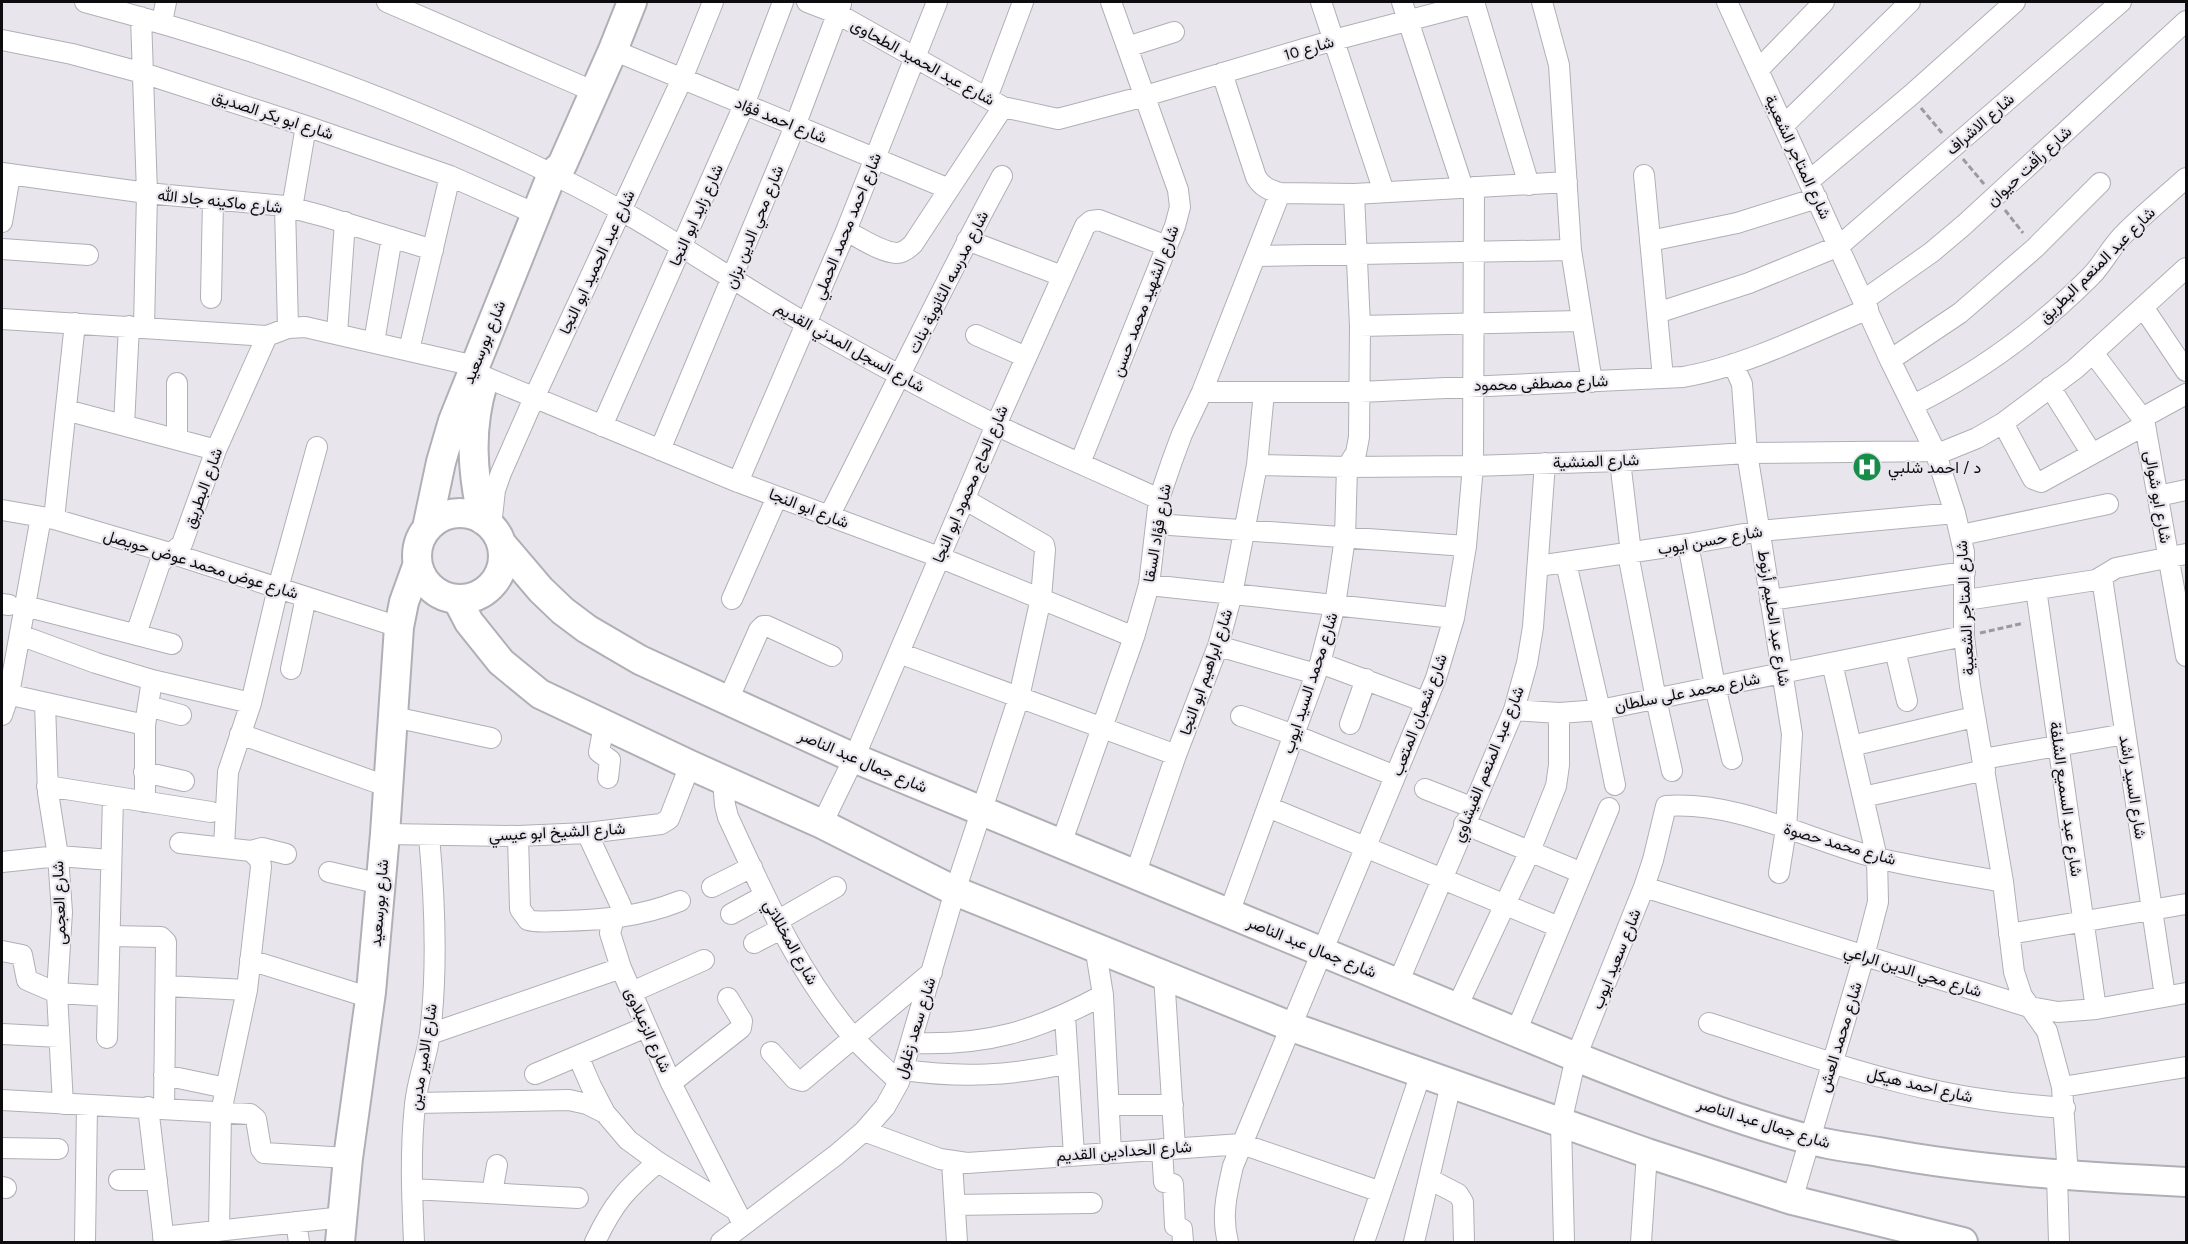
<svg xmlns="http://www.w3.org/2000/svg" width="2188" height="1244" font-family="Karla,Vazirmatn,sans-serif">
	<style>
		.lines { fill: none; stroke-linecap: round; stroke-linejoin: round }
		.street-casing { stroke: #b1afb6; stroke-width: 22 }
		.secondary-casing { stroke: #b1afb6; stroke-width: 32 }
		.path { stroke: #9c9aa0; stroke-width: 3; stroke-dasharray: 6 3; stroke-linecap: butt }
		.street { stroke: #fff; stroke-width: 20 }
		.secondary { stroke: #fff; stroke-width: 28 }
		.labels { text-anchor: middle; dominant-baseline: central; stroke-width: 4.5; stroke-linejoin: round; paint-order: stroke }
		.street-label { font-size: 16px; fill: #0d0c0e; stroke: #e8e5ed }
		.poi-label { font-size: 16px; fill: #0d0c0e; stroke: #e8e5ed; text-anchor: start }
	</style>
	<rect width="100%" height="100%" fill="#e8e5ed"/>
	<g class="lines">
		<!-- street casing -->
		<g class="street-casing">
			<path id="street" d="M85,2C251,46 406,101 560,178C646,220 724,276 807,324C869,359 932,394 996,425C1050,451 1105,474 1159,499
				M387,2L595,92
				M807,2L838,14L1003,107L1058,119L1145,96L1334,40L1475,3
				M1321,2L1384,192
				M1402,2L1463,188
				M1474,2L1529,185
				M1542,2L1559,65L1571,250L1592,382
				M1727,2L1890,360L1935,451L1955,513L1964,552V636L1970,686L2003,882L2014,972L2022,996L2047,1031L2062,1087L2068,1177
				M141,17L147,193L144,327
				M162,22L166,2
				M2,40L72,54L143,73L306,126L450,176L536,214
				M1127,47L1174,32
				M613,50L949,189
				M1758,70L1824,2
				M1222,73L1256,177C1262,187 1269,190 1280,193L1354,194L1567,182
				M987,98L1023,2
				M1784,125L1910,2
				M2,173L147,193L285,206L323,216L433,250
				M1644,175L1663,378
				M1809,181L1911,95L2015,2
				M285,206L288,328
				M292,208L306,126
				M2,222L10,175
				M846,231C861,238 880,252 896,253C903,253 909,248 913,244L1003,107
				M967,240L1062,276
				M1650,241L1737,223L1817,198
				M2,249L88,255
				M1256,256L1571,250
				M211,298L213,200
				M1864,300L1932,252L1964,225L2186,21
				M2143,307L2186,371
				M1657,313L1749,283L1839,246L2121,2
				M2,319L267,336L288,328L305,327L475,366
				M1360,326L1581,321
				M337,333L345,222
				M976,335L1026,357
				M374,342L392,237
				M409,350L450,176
				M2094,354L2142,418L2145,425L2186,656
				M1890,360L1960,313L2035,248L2100,183
				M1733,364L1742,384L1747,453L1792,734L1786,829L1779,873
				M485,377L738,482L939,557L1134,637
				M177,383V439
				M2050,387L2092,454
				M1202,392H1360L1683,377C1743,367 1811,333 1868,309
				M1913,405C1980,372 2038,329 2091,276C2104,263 2111,246 2125,233C2144,214 2166,196 2186,178
				M66,410L216,450
				M2142,418L2186,394
				M2003,423L2033,479L2041,482L2145,425
				M124,425L129,326
				M602,426L744,105L783,2
				M660,450L795,126L841,4
				M1620,461L1631,553
				M1080,463L1175,226L1180,207L1178,190L1111,2
				M1257,465L1347,467L1473,466L1620,461L1747,453L1945,451L1977,438L2003,423L2075,369L2186,268
				M738,482L846,231L937,2
				M2158,496L2186,490
				M2,510L54,519L170,553L399,627
				M829,516C887,403 941,288 1002,176
				M54,519L75,323
				M1156,524L1466,546
				M491,526L495,490L501,473L534,398L682,79L713,2
				M1961,535L2108,504
				M1688,544L1715,686L1732,759
				M1628,554L1656,699L1672,771
				M1566,563L1600,710L1615,785
				M1538,566L1688,544L1760,531L1955,513
				M2102,578L2165,996
				M1149,585L1454,618
				M2036,589L2096,1009
				M732,599L777,497
				M1770,600L1965,572
				M1966,600L2096,580L2116,568L2186,554
				M2,604L9,605
				M25,606L172,644
				M136,634L160,563L182,544L216,450L267,336
				M20,635L96,663L152,680L251,703
				M1218,646L1316,674
				M1895,650L1907,701
				M899,653L1176,755
				M1320,663L1425,702
				M291,669L306,597
				M2,693L145,725
				M728,700L759,630L763,626H767L832,656
				M45,703L48,793L58,856L62,912L57,993L63,1104
				M148,706L181,715
				M1514,710L1559,713L1600,710L1964,636
				M2,715L9,694L41,517
				M1241,716L1294,735L1395,776
				M394,717L491,738
				M1350,724L1366,679
				M604,725L599,752L610,760L608,778
				M240,734L389,787
				M1851,746L1974,717
				M1983,759L2125,734
				M144,772L184,781
				M723,780L725,805L728,817C764,894 797,972 853,1037C867,1053 884,1067 899,1082
				M47,786L211,812
				M1425,789L1471,807
				M1863,797L1985,770
				M145,802V725L152,680
				M1268,807L1559,927
				M822,824L854,758L996,425L1085,226L1091,221L1099,220L1167,246
				M1464,824L1582,873
				M587,833L621,906V913L613,922L610,933L621,968L671,1083L743,1224
				M385,834L518,836L587,833L661,824L669,819L671,814L690,765
				M518,836L520,909L528,920C538,923 550,921 561,921C603,920 640,917 680,901
				M180,843L251,851L260,860L261,867L247,990L221,1112L219,1231
				M1061,844L1134,637L1149,585L1159,499L1172,461L1182,434L1202,392L1280,193
				M224,847L228,772L251,703L278,588L317,447
				M251,851L262,848L286,854
				M2,862L58,856L111,860
				M329,872L381,884
				M1135,875L1176,755L1218,646L1232,594L1257,465L1264,392
				M712,887L752,867
				M1644,887L2029,1007L2058,1012L2096,1009L2186,993
				M1229,913L1320,663L1335,605L1345,538L1347,467L1356,453L1359,437L1360,326L1354,194
				M731,914L764,896
				M777,921L836,887
				M2009,934L2186,904
				M110,936L161,937L166,942L164,1108
				M754,943L781,929
				M1095,946L1103,995L1111,1152
				M2,951L22,955L27,980L57,993L108,996
				M250,960L371,998
				M1164,975L1175,1148
				M1398,983L1514,710L1527,663L1533,627L1545,463
				M166,986L247,990
				M632,992L704,960
				M1457,1007L1530,851L1556,786L1559,765V713
				M1065,1016L1074,1155
				M1709,1023C1787,1048 1866,1077 1947,1093C1986,1101 2026,1105 2065,1108
				M1516,1032L1609,808
				M2,1034L59,1037
				M430,1034L621,968
				M107,1038L113,797
				M911,1043C987,1046 1037,1031 1103,995
				M771,1052L795,1079L802,1081L932,972
				M578,1056L591,1086L605,1113L628,1140L658,1162L734,1209
				M904,1070C961,1078 1012,1076 1068,1063
				M535,1074L646,1027
				M164,1075L226,1088
				M671,1083L741,1028L742,1021L728,998
				M2062,1087L2186,1067
				M2,1100L250,1114L256,1119L261,1149L264,1153L348,1158
				M415,1103L569,1100L587,1104L605,1113
				M1109,1105H1173
				M148,1107L164,1242
				M864,1131L940,1159L967,1163L1242,1144L1381,1192
				M2,1148L58,1149
				M1162,1149L1164,1182L1173,1184L1175,1226L1182,1229L1183,1242
				M952,1162L957,1242
				M2057,1176L2059,1242
				M1429,1179L1458,1194L1463,1202L1464,1242
				M119,1180H157
				M2,1187L6,1188
				M412,1189L578,1198
				M492,1193L497,1165
				M1792,1200L1864,956L1878,902L1877,858L1832,663
				M955,1205L1092,1203
				M296,1222L299,1242
				M163,1237L343,1217
				M85,1242L87,1105
				M414,1242C412,1197 410,1151 415,1105C417,1081 427,1057 430,1033C438,968 435,901 429,836
				M595,1242C613,1204 626,1189 658,1162
				M721,1242L836,1155L864,1131L885,1107L899,1082L955,891L1019,697L1041,598L1045,550L1044,545L964,499
				M1228,1242C1221,1216 1227,1192 1233,1166L1436,678L1454,618L1466,546L1473,466L1474,187
				M1364,1242L1421,1073
				M1414,1242L1451,1084
				M1564,1242L1561,1123L1576,1057L1644,887L1653,860L1666,806C1739,801 1808,840 1877,858C1918,868 1961,874 2003,882
				M1641,1242L1647,1153"/>
		</g>
		<!-- secondary casing -->
		<g class="secondary-casing">
			<path id="secondary" d="M417 556a43 43 0 1 1 86 0a43 43 0 1 1-86 0Z
				M483,520C472,473 469,429 483,383
				M427,528L441,462L453,421L552,174L562,165L613,50L632,2
				M501,543L541,590L563,611L587,629L640,660L854,758L1576,1057C1652,1087 1729,1118 1808,1139C1831,1146 1856,1148 1879,1152C1981,1171 2083,1177 2186,1182
				M457,599L469,622L501,662L540,694L690,765L822,824L955,891L1292,1027L1647,1153L1792,1200L1963,1242
				M340,1242L348,1158L371,992L385,834L399,627L404,602L417,566"/>
		</g>
		<!-- path -->
		<path class="path" d="M1921,108L1942,133
			M1963,159L1984,184
			M2005,210L2023,233
			M1980,633L2024,623"/>
		<!-- street -->
		<use href="#street" class="street"/>
		<!-- secondary -->
		<use href="#secondary" class="secondary"/>
	</g>
	<!-- icons -->
	<defs>
		<g id="hospital-disc" transform="scale(1.5)"><circle r="9.5" fill="#168e4a" stroke="#e8e5ed"/><path d="M-5-5h3v3.5h4V-5h3V5h-3V1.5h-4V5h-3Z" fill="#fff"/></g>
	</defs>
	<g fill-rule="evenodd">
		<use href="#hospital-disc" x="1867" y="467"/>
	</g>
	<g class="labels">
		<!-- street labels -->
		<g class="street-label">
			<text transform="translate(1309 48) rotate(-16)">شارع 10</text>
			<text transform="translate(923 62) rotate(29)">شارع عبد الحميد الطحاوى</text>
			<text transform="translate(273 115) rotate(18)">شارع ابو بكر الصديق</text>
			<text transform="translate(781 120) rotate(22)">شارع احمد فؤاد</text>
			<text transform="translate(1980 124) rotate(-41)">شارع الاشراف</text>
			<text transform="translate(1798 157) rotate(65)">شارع المتاجر الشعبية</text>
			<text transform="translate(2029 166) rotate(-43)">شارع رأفت حيوان</text>
			<text transform="translate(220 201) rotate(6)">شارع ماكينه جاد الله</text>
			<text transform="translate(696 215) rotate(-66)">شارع زايد ابو النجا</text>
			<text transform="translate(847 226) rotate(-68)">شارع احمد محمد الحملي</text>
			<text transform="translate(754 227) rotate(-68)">شارع محي الدين بزان</text>
			<text transform="translate(597 262) rotate(-65)">شارع عبد الحميد ابو النجا</text>
			<text transform="translate(2097 265) rotate(-45)">شارع عبد المنعم البطريق</text>
			<text transform="translate(948 282) rotate(-63)">شارع مدرسه الثانوية بنات</text>
			<text transform="translate(1145 301) rotate(-69)">شارع الشهيد محمد حسن</text>
			<text transform="translate(484 342) rotate(-68)">شارع بورسعيد</text>
			<text transform="translate(850 347) rotate(29)">شارع السجل المدني القديم</text>
			<text transform="translate(1541 383) rotate(-2)">شارع مصطفى محمود</text>
			<text transform="translate(1596 461) rotate(-2)">شارع المنشية</text>
			<text transform="translate(970 484) rotate(-67)">شارع الحاج محمود ابو النجا</text>
			<text transform="translate(203 488) rotate(-70)">شارع البطريق</text>
			<text transform="translate(2158 497) rotate(80)">شارع ابو شوالى</text>
			<text transform="translate(809 508) rotate(21)">شارع ابو النجا</text>
			<text transform="translate(1157 533) rotate(-80)">شارع فؤاد السقا</text>
			<text transform="translate(1710 540) rotate(-10)">شارع حسن ايوب</text>
			<text transform="translate(201 564) rotate(17)">شارع عوض محمد عوض حويصل</text>
			<text transform="translate(1965 608) rotate(-93)">شارع المتاجر الشعبية</text>
			<text transform="translate(1774 618) rotate(81)">شارع عبد الحليم أرنوط</text>
			<text transform="translate(1206 672) rotate(-71)">شارع ابراهيم ابو النجا</text>
			<text transform="translate(1310 683) rotate(-72)">شارع محمد السيد ايوب</text>
			<text transform="translate(1687 692) rotate(-11)">شارع محمد على سلطان</text>
			<text transform="translate(1419 715) rotate(-69)">شارع شعبان المتعب</text>
			<text transform="translate(863 761) rotate(23)">شارع جمال عبد الناصر</text>
			<text transform="translate(1488 764) rotate(-68)">شارع عبد المنعم الفيشاوي</text>
			<text transform="translate(2133 787) rotate(81)">شارع السيد راشد</text>
			<text transform="translate(2066 799) rotate(82)">شارع عبد السميع الشلفة</text>
			<text transform="translate(557 832) rotate(-3)">شارع الشيخ ابو عيسي</text>
			<text transform="translate(1840 844) rotate(16)">شارع محمد حصوة</text>
			<text transform="translate(59 903) rotate(-92)">شارع العجمى</text>
			<text transform="translate(379 903) rotate(-85)">شارع بورسعيد</text>
			<text transform="translate(791 942) rotate(61)">شارع المخللاتي</text>
			<text transform="translate(1312 947) rotate(22)">شارع جمال عبد الناصر</text>
			<text transform="translate(1616 959) rotate(-68)">شارع سعيد ايوب</text>
			<text transform="translate(1913 971) rotate(17)">شارع محي الدين الراعي</text>
			<text transform="translate(915 1028) rotate(-73)">شارع سعد زغلول</text>
			<text transform="translate(648 1030) rotate(66)">شارع الزعبلاوى</text>
			<text transform="translate(1840 1037) rotate(-73)">شارع محمد العش</text>
			<text transform="translate(423 1057) rotate(-81)">شارع الامير مدين</text>
			<text transform="translate(1920 1085) rotate(13)">شارع احمد هيكل</text>
			<text transform="translate(1764 1123) rotate(17)">شارع جمال عبد الناصر</text>
			<text transform="translate(1124 1151) rotate(-4)">شارع الحدادين القديم</text>
		</g>
		<!-- poi labels -->
		<g class="poi-label">
			<text x="1888" y="467">د / احمد شلبي</text>
		</g>
	</g>
	<!-- border -->
	<rect width="2188" height="1244" fill="none" stroke="#0d0c0e" stroke-width="6"/>
</svg>
